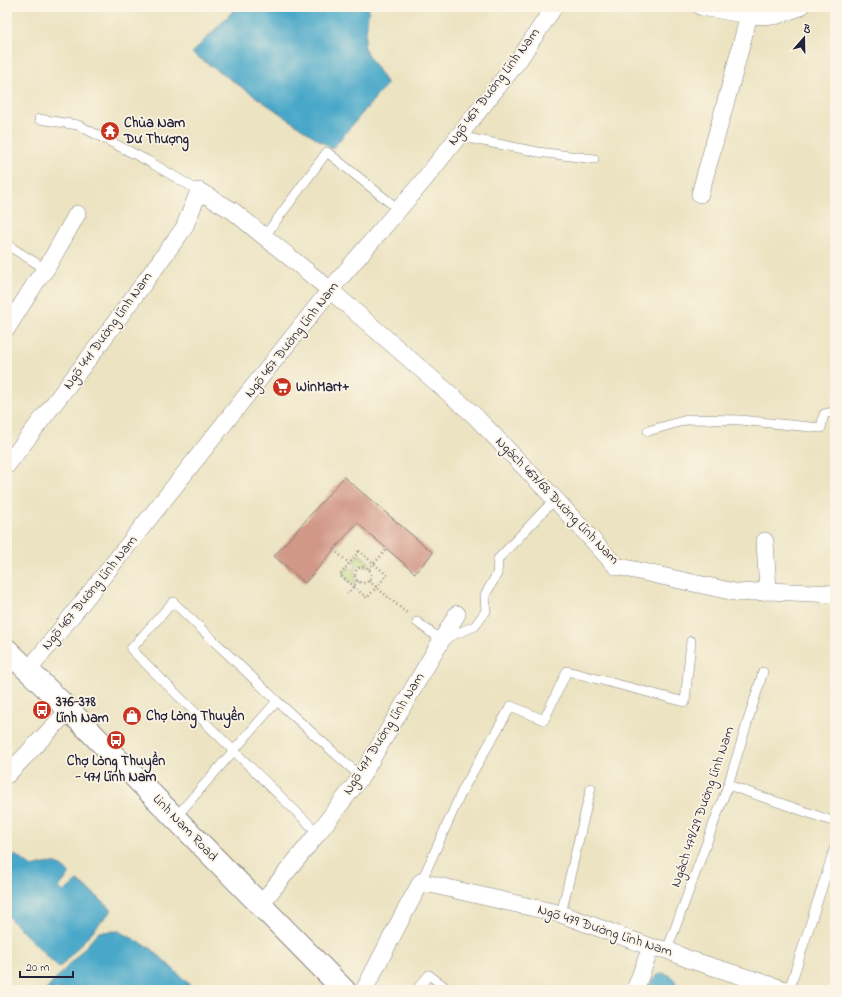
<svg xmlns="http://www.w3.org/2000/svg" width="842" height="997" font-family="'Indie Flower',sans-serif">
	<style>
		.green { fill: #b6d37a; stroke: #6c7a5a }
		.water { fill: #4aa8c9; stroke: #366582 }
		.building { fill: #d19787 }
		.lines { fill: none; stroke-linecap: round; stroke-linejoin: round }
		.lane-casing { stroke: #86827e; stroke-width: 10 }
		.street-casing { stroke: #86827e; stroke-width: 18 }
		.secondary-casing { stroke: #86827e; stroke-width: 24 }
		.path { stroke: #86827e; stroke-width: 2.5; stroke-dasharray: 1 3; stroke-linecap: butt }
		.lane { stroke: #fff; stroke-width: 9 }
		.street { stroke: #fff; stroke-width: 17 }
		.secondary { stroke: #fff; stroke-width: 22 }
		.labels { text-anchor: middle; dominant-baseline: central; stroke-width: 3.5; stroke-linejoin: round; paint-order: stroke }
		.street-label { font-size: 14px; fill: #22223b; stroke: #fcf5e5 }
		.poi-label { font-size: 14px; font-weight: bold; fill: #22223b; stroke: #fcf5e5; text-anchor: start }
	</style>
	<rect width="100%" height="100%" fill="#fcf5e5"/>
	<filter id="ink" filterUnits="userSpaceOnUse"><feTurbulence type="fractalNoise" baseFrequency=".025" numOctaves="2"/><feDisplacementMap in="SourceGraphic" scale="8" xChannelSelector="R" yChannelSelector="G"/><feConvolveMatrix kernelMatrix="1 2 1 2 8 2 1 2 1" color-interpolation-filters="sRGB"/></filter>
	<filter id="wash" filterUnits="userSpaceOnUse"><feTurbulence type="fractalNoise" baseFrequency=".012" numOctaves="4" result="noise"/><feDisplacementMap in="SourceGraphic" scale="16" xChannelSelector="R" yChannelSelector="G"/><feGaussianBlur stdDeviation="0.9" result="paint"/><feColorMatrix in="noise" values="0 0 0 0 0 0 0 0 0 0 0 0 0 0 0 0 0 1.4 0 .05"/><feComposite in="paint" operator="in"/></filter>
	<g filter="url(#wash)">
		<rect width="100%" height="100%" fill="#ebe3c1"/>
		<!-- green -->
		<path class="green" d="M359,554L370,563L367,566C356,564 352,571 356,581L354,585L342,574L349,567L352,570L357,565L353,561Z"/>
		<!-- water -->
		<path class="water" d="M237,7H369L364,49L387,84L332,149L192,53Z
			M15,855L32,867C50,863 56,859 70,874L58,888L64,892L77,881L92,892L112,910L59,968L7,916V862Z
			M119,931L152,949L195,990H46L99,932Z
			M663,973C673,975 677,979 676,990H651C649,980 654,976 663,973Z"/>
		<g id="blocks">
			<!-- building -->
			<path class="building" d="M344,477L433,553L415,573L357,523L305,583L274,556Z"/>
		</g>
	</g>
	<g filter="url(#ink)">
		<use href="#blocks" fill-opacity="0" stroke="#86827e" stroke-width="1"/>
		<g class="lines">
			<!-- lane casing -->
			<g class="lane-casing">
				<path id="lane" d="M39,119L78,125L148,161L199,191
					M458,136L538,152L594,159
					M264,237L327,152L398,209
					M7,245L46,269
					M648,431L690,419L740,420L821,428L824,414L832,412L835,413
					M417,622L441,640L475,626L486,611L485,595L497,574L498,559L555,499
					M728,785L835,822
					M175,818L277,701
					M318,833L234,751L131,649L173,602L277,701L361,777
					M421,882L463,789L511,706L544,720L567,671L685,702L691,641
					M561,914L591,788
					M667,950L728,785L763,672
					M416,990L429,975L449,990
					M789,990L835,847"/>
			</g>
			<!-- street casing -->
			<g class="street-casing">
				<path id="street" d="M702,7L749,15L775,16L800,7
					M700,194L714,144L733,76L749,15V7
					M7,328L38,279L46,269L77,214
					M7,465L98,346L184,228L199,191L233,211L330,290L474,415L555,499L616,566L739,593L768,591L835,594
					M765,541L768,591
					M28,671L330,290L423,181L518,61L554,7
					M7,775L69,710
					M260,905L318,833L361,777L457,614
					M364,990L402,917L421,882L561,914L651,947L667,950L688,959L786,990
					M635,990L651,947"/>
			</g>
			<!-- secondary casing -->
			<g class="secondary-casing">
				<path id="secondary" d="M7,650L69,710L344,990"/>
			</g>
			<!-- path -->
			<path class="path" d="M334,550L349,563
				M359,551L387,575L367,598L340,575Z
				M355 575a8 8 0 1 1 16 0a8 8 0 1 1-16 0Z
				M369,569L387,549
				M369,581L408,614
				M347,594L358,581"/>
			<!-- lane -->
			<use href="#lane" class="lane"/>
			<!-- street -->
			<use href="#street" class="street"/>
			<!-- secondary -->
			<use href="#secondary" class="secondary"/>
		</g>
	</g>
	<!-- icons -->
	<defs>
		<g id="temple-disc" transform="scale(1)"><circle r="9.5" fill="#c8321e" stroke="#fcf5e5"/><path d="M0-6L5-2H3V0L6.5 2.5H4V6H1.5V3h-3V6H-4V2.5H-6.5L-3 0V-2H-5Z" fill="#fff"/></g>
		<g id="supermarket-disc" transform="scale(1)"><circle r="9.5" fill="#c8321e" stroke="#fcf5e5"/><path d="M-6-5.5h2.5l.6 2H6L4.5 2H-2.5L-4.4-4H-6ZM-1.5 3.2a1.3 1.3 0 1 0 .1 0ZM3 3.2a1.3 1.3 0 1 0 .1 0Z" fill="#fff"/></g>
		<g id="bus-disc" transform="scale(1)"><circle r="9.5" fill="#c8321e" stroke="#fcf5e5"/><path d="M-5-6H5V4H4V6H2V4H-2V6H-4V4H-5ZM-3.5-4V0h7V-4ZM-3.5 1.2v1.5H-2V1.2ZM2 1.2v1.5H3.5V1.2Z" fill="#fff"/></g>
		<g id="shop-disc" transform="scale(1)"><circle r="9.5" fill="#c8321e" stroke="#fcf5e5"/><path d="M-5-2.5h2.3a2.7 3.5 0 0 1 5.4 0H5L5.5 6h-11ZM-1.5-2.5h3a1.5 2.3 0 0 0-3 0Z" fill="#fff"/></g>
	</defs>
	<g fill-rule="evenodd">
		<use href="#temple-disc" x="110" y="131"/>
		<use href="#supermarket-disc" x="282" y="387"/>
		<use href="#bus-disc" x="42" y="710"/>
		<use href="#shop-disc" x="132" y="716"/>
		<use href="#bus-disc" x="116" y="740"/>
	</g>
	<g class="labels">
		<!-- street labels -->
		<g class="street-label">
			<text transform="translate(494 87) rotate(-53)">Ngõ 467 Đường Lĩnh Nam</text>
			<text transform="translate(108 331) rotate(-54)">Ngõ 441 Đường Lĩnh Nam</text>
			<text transform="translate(292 340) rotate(-52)">Ngõ 467 Đường Lĩnh Nam</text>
			<text transform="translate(557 501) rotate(46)">Ngách 467/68 Đường Lĩnh Nam</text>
			<text transform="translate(90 593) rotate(-51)">Ngõ 467 Đường Lĩnh Nam</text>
			<text transform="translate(384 734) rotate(-58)">Ngõ 471 Đường Lĩnh Nam</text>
			<text transform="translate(703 807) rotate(-71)">Ngách 479/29 Đường Lĩnh Nam</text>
			<text transform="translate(185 828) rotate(46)">Linh Nam Road</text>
			<text transform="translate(605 931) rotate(18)">Ngõ 479 Đường Lĩnh Nam</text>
		</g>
		<!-- poi labels -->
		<g class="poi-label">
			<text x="124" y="123">Chùa Nam<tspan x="124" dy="16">Dư Thượng</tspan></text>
			<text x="296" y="387">WinMart+</text>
			<text x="56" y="702">376-378<tspan x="56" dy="16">Lĩnh Nam</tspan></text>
			<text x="146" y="716">Chợ Lòng Thuyền</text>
			<text x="116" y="761" text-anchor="middle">Chợ Lòng Thuyền<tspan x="116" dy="16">- 471 Lĩnh Nam</tspan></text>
		</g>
	</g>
	<!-- margin -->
	<rect width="842" height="997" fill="none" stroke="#fcf5e5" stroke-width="24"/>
	<!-- north arrow -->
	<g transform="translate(804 38) rotate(20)" stroke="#fcf5e5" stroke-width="3" paint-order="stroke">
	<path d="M0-3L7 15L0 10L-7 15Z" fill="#22223b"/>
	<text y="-6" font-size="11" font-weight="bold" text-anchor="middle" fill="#22223b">B</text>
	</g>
	<!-- scale -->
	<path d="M20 971v6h53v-6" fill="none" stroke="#22223b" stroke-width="2"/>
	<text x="26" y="971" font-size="12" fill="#22223b" stroke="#fcf5e5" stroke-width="3" paint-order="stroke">20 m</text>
</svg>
